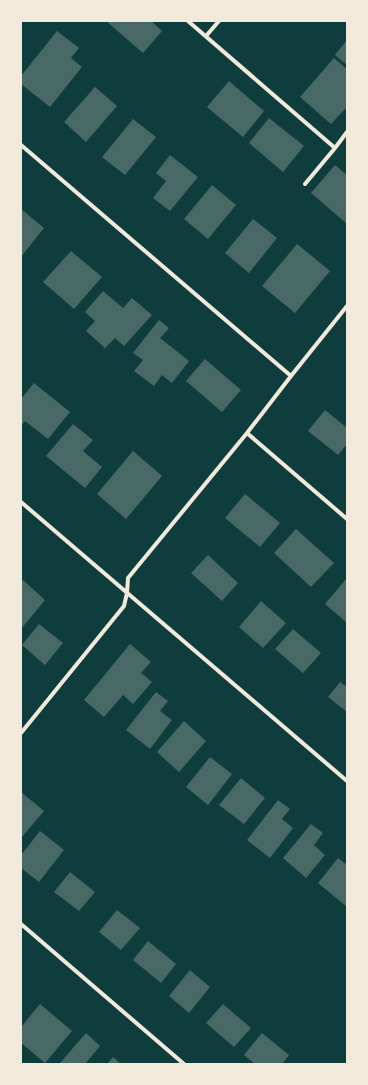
<svg xmlns="http://www.w3.org/2000/svg" width="368" height="1085" font-family="Roboto,sans-serif">
	<style>
		.building { fill: #486865 }
		.lines { fill: none; stroke-linecap: round; stroke-linejoin: round }
		.minor { stroke: #f1e9da; stroke-width: 4 }
	</style>
	<rect width="100%" height="100%" fill="#0f3d3e"/>
	<!-- building -->
	<path class="building" d="M106,21H151L162,31L143,53Z
		M57,31L79,48L71,58L82,67L50,107L21,84V76Z
		M347,40V65L335,55Z
		M334,58L347,69V107L331,124L300,97Z
		M229,81L264,111L243,137L207,107Z
		M95,87L117,106L86,142L64,122Z
		M269,118L304,146L283,172L249,143Z
		M133,119L156,137L125,175L102,157Z
		M170,155L198,177L170,211L153,198L166,181L156,173Z
		M335,165L347,175V222L346,223L311,193Z
		M212,185L236,205L208,239L184,219Z
		M21,209L44,228L21,257Z
		M253,219L277,238L249,273L225,253Z
		M297,244L330,271L295,313L262,286Z
		M71,251L102,277L74,309L43,282Z
		M103,291L123,308L132,298L152,315L124,346L115,338L105,348L86,331L95,321L85,312Z
		M159,320L169,328L160,338L189,361L172,383L162,375L154,386L134,371L143,360L133,353Z
		M205,359L241,390L222,412L186,381Z
		M34,383L70,412L48,439L25,421L21,426V399Z
		M325,410L347,428V444L338,455L308,431Z
		M73,424L93,440L83,451L102,467L85,488L46,456Z
		M133,451L162,476L126,519L97,494Z
		M245,494L280,523L260,547L225,518Z
		M296,529L334,563L311,587L274,553Z
		M208,555L238,583L222,601L191,573Z
		M347,578V623L325,604Z
		M23,580L45,600L21,629V582Z
		M261,601L286,623L263,648L239,627Z
		M39,624L63,643L45,665L22,645Z
		M293,629L321,653L303,673L275,649Z
		M130,644L151,662L141,673L152,682L133,704L123,695L104,717L84,700Z
		M340,682L347,687V712L328,697Z
		M156,692L168,701L160,711L172,720L150,749L126,730Z
		M184,721L206,741L179,772L157,752Z
		M210,757L232,774L208,805L186,787Z
		M241,778L265,798L244,824L219,805Z
		M21,792L44,811L21,838Z
		M278,800L290,809L282,819L293,828L270,858L247,840Z
		M311,824L323,833L314,845L325,855L306,878L283,858Z
		M40,831L64,850L39,882L21,868V855Z
		M338,858L347,865V907L318,883Z
		M70,872L95,892L79,911L54,892Z
		M117,910L140,928L121,950L99,932Z
		M148,941L176,964L161,983L133,960Z
		M190,970L210,987L189,1013L169,996Z
		M40,1004L72,1031L45,1063L21,1043V1027Z
		M223,1004L251,1028L234,1047L206,1023Z
		M86,1033L100,1046L85,1064H59Z
		M262,1033L289,1055L282,1064H255L244,1055Z
		M113,1057L121,1064H107Z"/>
	<g class="lines">
		<!-- minor -->
		<path class="minor" d="M188,21L335,148L347,132
			M206,36L219,21
			M21,145L291,376
			M305,184L335,148
			M247,433L347,519
			M21,502L347,781
			M21,733L124,606L127,593L128,578L247,433L291,376L347,306
			M21,924L184,1064"/>
	</g>
	<!-- border -->
	<rect width="368" height="1085" fill="none" stroke="#f1e9da" stroke-width="44"/>
</svg>
